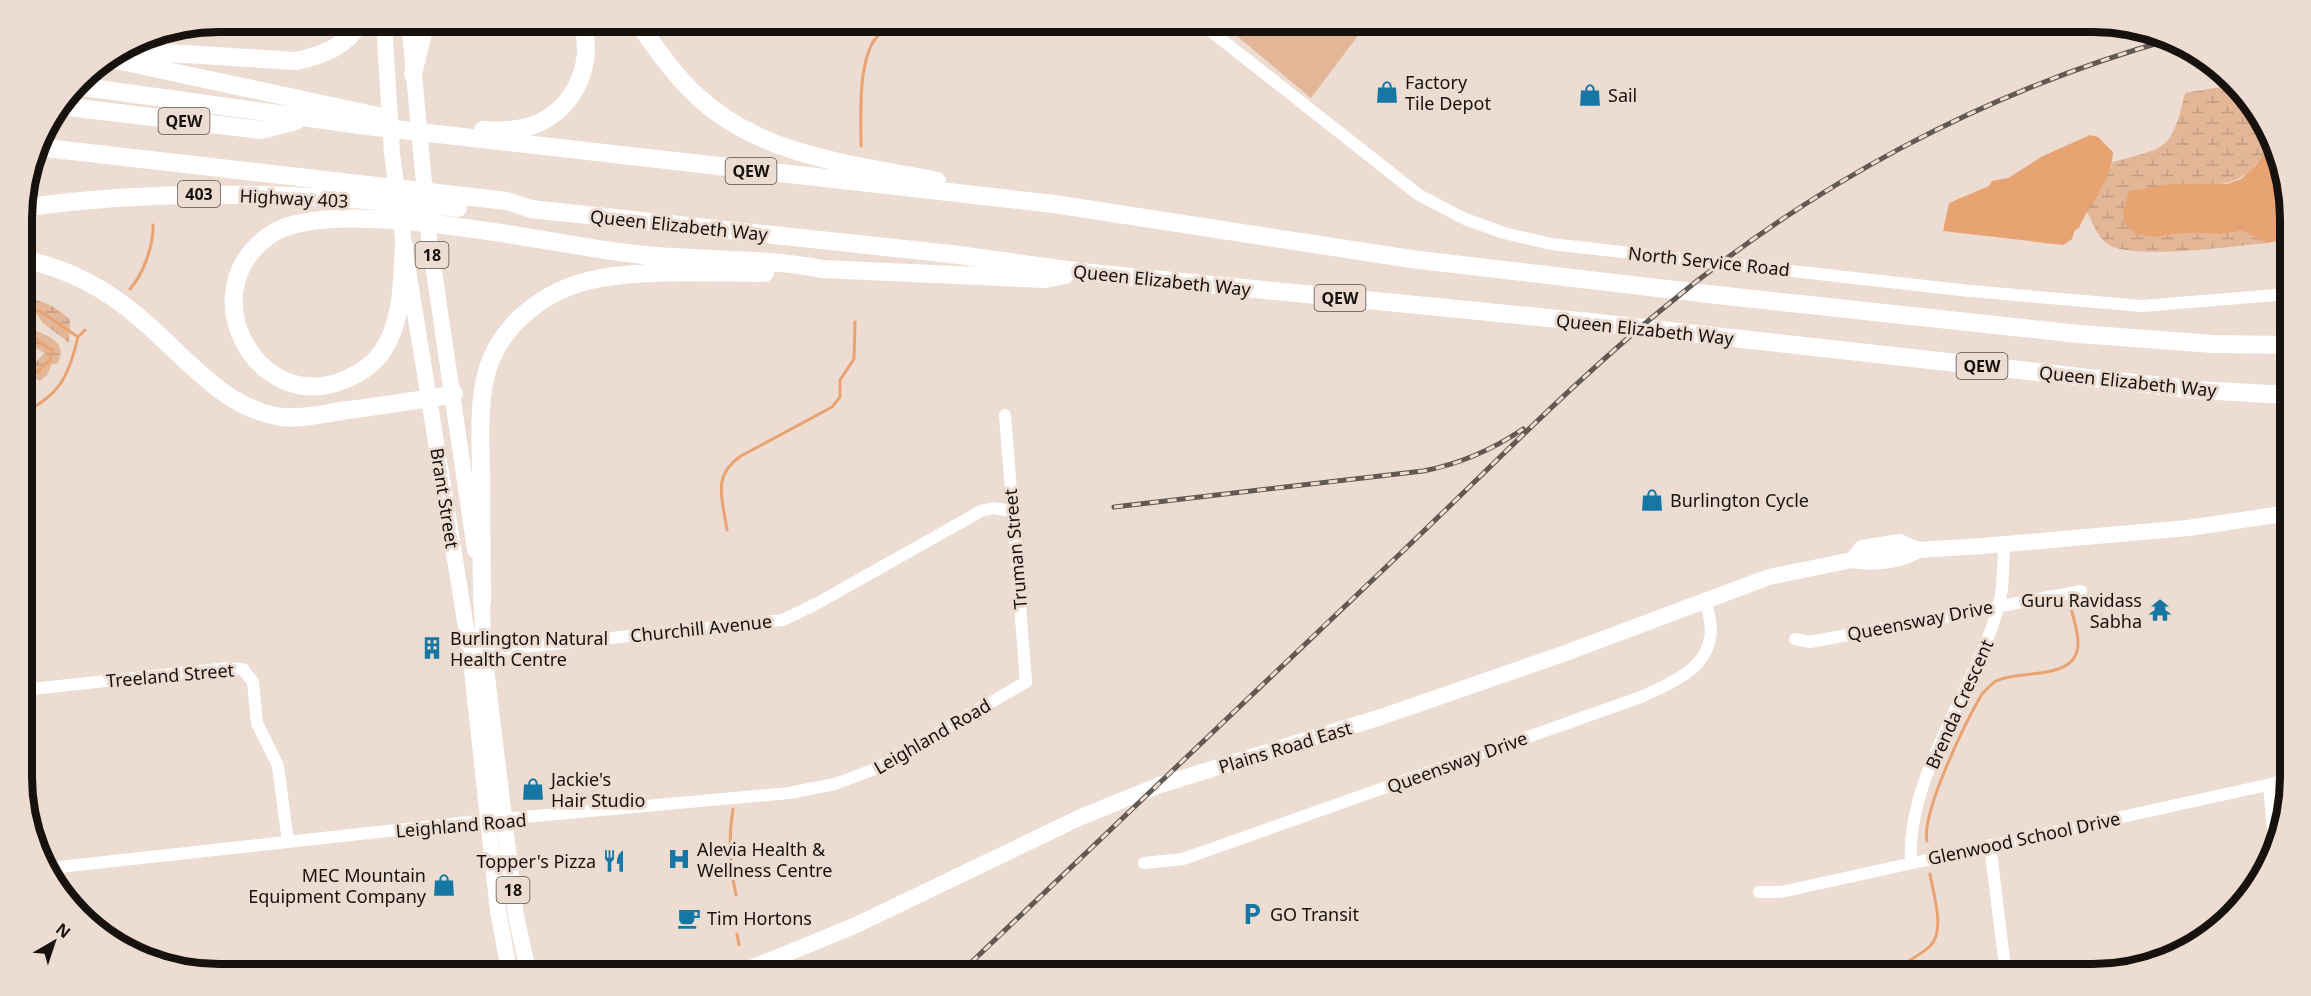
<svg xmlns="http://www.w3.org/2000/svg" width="2311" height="996" font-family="'Noto Sans',sans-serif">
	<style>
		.grass { fill: #e3b698 }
		.wetland { fill: url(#wetland-marsh) }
		.water { fill: #e8a373 }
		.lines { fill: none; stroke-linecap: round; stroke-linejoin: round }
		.stream { stroke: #e8a373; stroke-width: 3 }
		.minor { stroke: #fff; stroke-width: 12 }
		.major { stroke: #fff; stroke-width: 16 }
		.highway { stroke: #fff; stroke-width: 18 }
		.rail-casing { stroke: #625953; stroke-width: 5 }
		.rail { stroke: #ecdcd1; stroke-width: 3; stroke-dasharray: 9; stroke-linecap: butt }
		.labels { text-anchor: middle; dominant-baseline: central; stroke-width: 6; stroke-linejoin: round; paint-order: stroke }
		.shield { fill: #ecdcd1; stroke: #574f48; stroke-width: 1.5 }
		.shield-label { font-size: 16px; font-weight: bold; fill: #17120e }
		.poi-label { font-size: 18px; fill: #17120e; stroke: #ecdcd1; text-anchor: start }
		.street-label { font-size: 18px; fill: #17120e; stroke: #ecdcd1 }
		.rim { fill: none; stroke: #17120e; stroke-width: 8 }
	</style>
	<defs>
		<pattern id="wetland-marsh" width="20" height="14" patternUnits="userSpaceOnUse" patternTransform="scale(1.5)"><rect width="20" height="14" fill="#e3b698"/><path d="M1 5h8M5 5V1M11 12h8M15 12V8" fill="none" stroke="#c29b82"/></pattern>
	</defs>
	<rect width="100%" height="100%" fill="#ecdcd1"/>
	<!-- grass -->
	<path class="grass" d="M1219,21H1369L1311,98Z"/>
	<!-- wetland -->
	<path class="wetland" d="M2232,85L2249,98L2269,145C2251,174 2241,184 2206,185L2157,237L2183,233L2221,234L2242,231L2267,243C2232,246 2138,260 2109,245C2096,237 2094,222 2086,211L2102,187L2113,162C2167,147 2171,152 2185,93Z
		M22,298C42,300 55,305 70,320L69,343L43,323L36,313L22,314Z
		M24,325C42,335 71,339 57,364H52L47,375L40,381L22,369V355L35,363L44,353L22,339V326Z"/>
	<!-- water -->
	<path class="water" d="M2090,135L2098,137L2113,152C2112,181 2090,202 2079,228L2075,230L2072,239L2063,245L1943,231L1949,203L1989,186L1992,181L2008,178L2043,156Z
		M2269,145L2288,193V239L2267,243L2242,231L2221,234L2183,233L2157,237L2136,234L2124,223L2123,212L2129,191L2170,184H2227L2241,179L2256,165Z"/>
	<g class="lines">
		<!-- stream -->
		<path class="stream" d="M861,146C861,117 858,68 873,42C878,34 887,28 893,21
			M130,289C143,275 154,244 153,225
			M22,308L40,311L78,337L85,330
			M22,336L33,337L52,351L50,360L37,372L22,365
			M22,413C60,396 69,375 78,337
			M727,530C723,500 711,476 741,456L832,407L840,397V380L854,359L855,322
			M733,809C728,838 730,867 736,895
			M1927,841C1921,813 1966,721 1982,694C1986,690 1991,684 1996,681C2020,669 2078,682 2078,643C2078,628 2071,611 2068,597
			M737,934L739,945
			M1887,975C1900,964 1918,958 1930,946C1946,931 1933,893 1930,874"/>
		<!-- minor -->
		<path class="minor" d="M1198,21L1419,195L1465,219L1504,233L1551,244L1970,291L2142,306L2289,294
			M1795,639L1810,642L2081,591
			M477,652L783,620L816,604L981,511L993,508L1012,511
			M22,690L228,668L243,669L253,682L257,723L278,766L288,842
			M2269,785L2275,852
			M1990,845L2006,975
			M1144,863L1183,859L1641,697C1670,683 1709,670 1711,631C1711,621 1707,608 1706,598
			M1911,863C1906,775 1975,691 1998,608C2004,589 2003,564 2004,544
			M50,868L469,822L789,793L835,784L875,769L1026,682L1005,415
			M1759,892H1781L2290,780"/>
		<!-- major -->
		<path class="major" d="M384,21L392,153L404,245L470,652L498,911L510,975
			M409,21L429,237L475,550
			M1852,560L1862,548L1900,542L1918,550L1983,546L2188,528L2289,513
			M481,590L484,652L516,916L529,975
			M734,975L854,926L1081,817L1160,785L1381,717L1563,654L1769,577L1852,560C1871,564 1901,561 1918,550"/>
		<!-- highway -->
		<path class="highway" d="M636,21C655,46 673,74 696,95C761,157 854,164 937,181
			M121,50L296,61C324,55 347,46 361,21
			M107,58L387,118
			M413,74L426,21
			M76,86L367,126L1054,204L1411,259L1726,296L2079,334L2213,344L2289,345
			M60,106L261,130L296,121
			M483,130C500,131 517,131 534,125C575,109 596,62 581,21
			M37,147L507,201L531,209L951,254L1082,272L1599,323L2198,390L2289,395
			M21,208C164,187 315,193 458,208
			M404,245C402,281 403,321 382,352C373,365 359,374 344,380C257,416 189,291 270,235C332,192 556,246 635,254C697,261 761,257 822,269L1045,279L1065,275
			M22,259C67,268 108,290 142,320C185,356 223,409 282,417C301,419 323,414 341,411C379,406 416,401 454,394
			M482,602C482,561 481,520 481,479C481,446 478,412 485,379C497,324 548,287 601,278C654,269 711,273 765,273"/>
		<!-- rail casing -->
		<g class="rail-casing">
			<path id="rail" d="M1114,507L1423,471C1460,464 1492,450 1523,429
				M958,975C1107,834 1255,691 1404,550C1488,470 1570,385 1660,311C1810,185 1984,92 2172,39"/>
		</g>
		<!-- rail -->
		<use href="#rail" class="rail"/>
	</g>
	<!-- icons -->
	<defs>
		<g id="shop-bare" transform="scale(1.8)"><path d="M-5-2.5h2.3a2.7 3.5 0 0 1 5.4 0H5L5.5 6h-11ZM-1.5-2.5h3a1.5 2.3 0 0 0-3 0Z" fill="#1677a4" stroke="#ecdcd1" stroke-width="2.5" paint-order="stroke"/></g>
		<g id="temple-bare" transform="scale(1.8)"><path d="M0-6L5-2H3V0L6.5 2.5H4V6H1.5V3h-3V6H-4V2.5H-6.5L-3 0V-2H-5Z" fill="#1677a4" stroke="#ecdcd1" stroke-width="2.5" paint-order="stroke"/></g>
		<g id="building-bare" transform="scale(1.8)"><path d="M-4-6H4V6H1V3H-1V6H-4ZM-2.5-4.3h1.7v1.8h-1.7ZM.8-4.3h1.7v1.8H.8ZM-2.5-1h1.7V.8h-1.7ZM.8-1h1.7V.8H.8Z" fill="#1677a4" stroke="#ecdcd1" stroke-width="2.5" paint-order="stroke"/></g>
		<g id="hospital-bare" transform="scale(1.8)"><path d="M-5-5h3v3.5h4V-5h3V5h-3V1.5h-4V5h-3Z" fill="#1677a4" stroke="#ecdcd1" stroke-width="2.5" paint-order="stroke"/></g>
		<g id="restaurant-bare" transform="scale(1.8)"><path d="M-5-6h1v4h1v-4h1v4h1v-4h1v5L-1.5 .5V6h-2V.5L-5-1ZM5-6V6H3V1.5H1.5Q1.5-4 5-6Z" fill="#1677a4" stroke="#ecdcd1" stroke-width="2.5" paint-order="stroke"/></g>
		<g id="parking-bare" transform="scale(1.8)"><path d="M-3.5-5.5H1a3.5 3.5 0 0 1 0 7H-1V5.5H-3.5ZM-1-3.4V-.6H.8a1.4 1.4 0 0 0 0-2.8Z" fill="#1677a4" stroke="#ecdcd1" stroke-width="2.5" paint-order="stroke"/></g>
		<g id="cafe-bare" transform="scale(1.8)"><path d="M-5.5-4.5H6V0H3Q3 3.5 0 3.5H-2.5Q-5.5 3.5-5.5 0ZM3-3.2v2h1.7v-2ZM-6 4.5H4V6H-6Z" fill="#1677a4" stroke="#ecdcd1" stroke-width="2.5" paint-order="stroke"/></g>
	</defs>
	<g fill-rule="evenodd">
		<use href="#shop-bare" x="1387" y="92"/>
		<use href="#shop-bare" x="1590" y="95"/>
		<use href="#shop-bare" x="1652" y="500"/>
		<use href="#temple-bare" x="2160" y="610"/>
		<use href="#building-bare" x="432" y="648"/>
		<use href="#shop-bare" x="533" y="789"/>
		<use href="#hospital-bare" x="679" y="859"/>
		<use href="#restaurant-bare" x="614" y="861"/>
		<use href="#shop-bare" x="444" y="885"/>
		<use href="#parking-bare" x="1252" y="914"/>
		<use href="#cafe-bare" x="689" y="918"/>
	</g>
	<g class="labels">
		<!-- shield labels -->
		<g class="shield">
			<rect x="158.5" y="108" width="51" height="26" rx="4.5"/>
			<rect x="725.5" y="158" width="51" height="26" rx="4.5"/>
			<rect x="178" y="181" width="42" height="26" rx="4.5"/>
			<rect x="415.5" y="242" width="33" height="26" rx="4.5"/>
			<rect x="1314.5" y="285" width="51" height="26" rx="4.5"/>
			<rect x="1956.5" y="353" width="51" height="26" rx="4.5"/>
			<rect x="496.5" y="877" width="33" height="26" rx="4.5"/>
		</g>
		<g class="shield-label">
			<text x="184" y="121">QEW</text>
			<text x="751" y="171">QEW</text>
			<text x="199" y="194">403</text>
			<text x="432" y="255">18</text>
			<text x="1340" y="298">QEW</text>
			<text x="1982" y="366">QEW</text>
			<text x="513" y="890">18</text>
		</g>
		<!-- poi labels -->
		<g class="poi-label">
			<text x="1405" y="82">Factory<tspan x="1405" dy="21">Tile Depot</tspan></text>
			<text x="1608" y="95">Sail</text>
			<text x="1670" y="500">Burlington Cycle</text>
			<text x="2142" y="600" text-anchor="end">Guru Ravidass<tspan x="2142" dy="21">Sabha</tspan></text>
			<text x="450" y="638">Burlington Natural<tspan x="450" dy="21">Health Centre</tspan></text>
			<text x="551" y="779">Jackie's<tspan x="551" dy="21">Hair Studio</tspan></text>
			<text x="697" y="849">Alevia Health &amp;<tspan x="697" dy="21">Wellness Centre</tspan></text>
			<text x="596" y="861" text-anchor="end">Topper's Pizza</text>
			<text x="426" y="875" text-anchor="end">MEC Mountain<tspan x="426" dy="21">Equipment Company</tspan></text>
			<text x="1270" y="914">GO Transit</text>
			<text x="707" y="918">Tim Hortons</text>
		</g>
		<!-- street labels -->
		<g class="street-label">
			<text transform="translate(294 198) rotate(3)">Highway 403</text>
			<text transform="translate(679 225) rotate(6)">Queen Elizabeth Way</text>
			<text transform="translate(1709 261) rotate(6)">North Service Road</text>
			<text transform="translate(1162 280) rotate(6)">Queen Elizabeth Way</text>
			<text transform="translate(1645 329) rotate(6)">Queen Elizabeth Way</text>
			<text transform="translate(2128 381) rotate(6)">Queen Elizabeth Way</text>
			<text transform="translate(445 498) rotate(81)">Brant Street</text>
			<text transform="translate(1015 549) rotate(-95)">Truman Street</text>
			<text transform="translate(1920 620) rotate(-11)">Queensway Drive</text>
			<text transform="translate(701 628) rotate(-6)">Churchill Avenue</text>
			<text transform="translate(170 675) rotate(-5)">Treeland Street</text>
			<text transform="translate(1959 704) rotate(-66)">Brenda Crescent</text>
			<text transform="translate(932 736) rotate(-30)">Leighland Road</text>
			<text transform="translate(1285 747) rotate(-17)">Plains Road East</text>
			<text transform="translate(1457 762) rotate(-20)">Queensway Drive</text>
			<text transform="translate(461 825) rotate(-5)">Leighland Road</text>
			<text transform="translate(2024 838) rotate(-12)">Glenwood School Drive</text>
		</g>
	</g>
	<!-- crop -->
	<path d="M0 0H2311V996H0ZM219 32H2093A187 187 0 0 1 2280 219V777A187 187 0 0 1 2093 964H219A187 187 0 0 1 32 777V219A187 187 0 0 1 219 32Z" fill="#ecdcd1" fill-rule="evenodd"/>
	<path class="rim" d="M219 32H2093A187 187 0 0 1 2280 219V777A187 187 0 0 1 2093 964H219A187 187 0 0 1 32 777V219A187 187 0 0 1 219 32Z"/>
	<!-- north arrow -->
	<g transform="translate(54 942) rotate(39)" stroke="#ecdcd1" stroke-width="4.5" paint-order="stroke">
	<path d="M0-4.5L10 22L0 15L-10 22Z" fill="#17120e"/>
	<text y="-9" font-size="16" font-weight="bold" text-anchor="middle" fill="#17120e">N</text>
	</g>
</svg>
